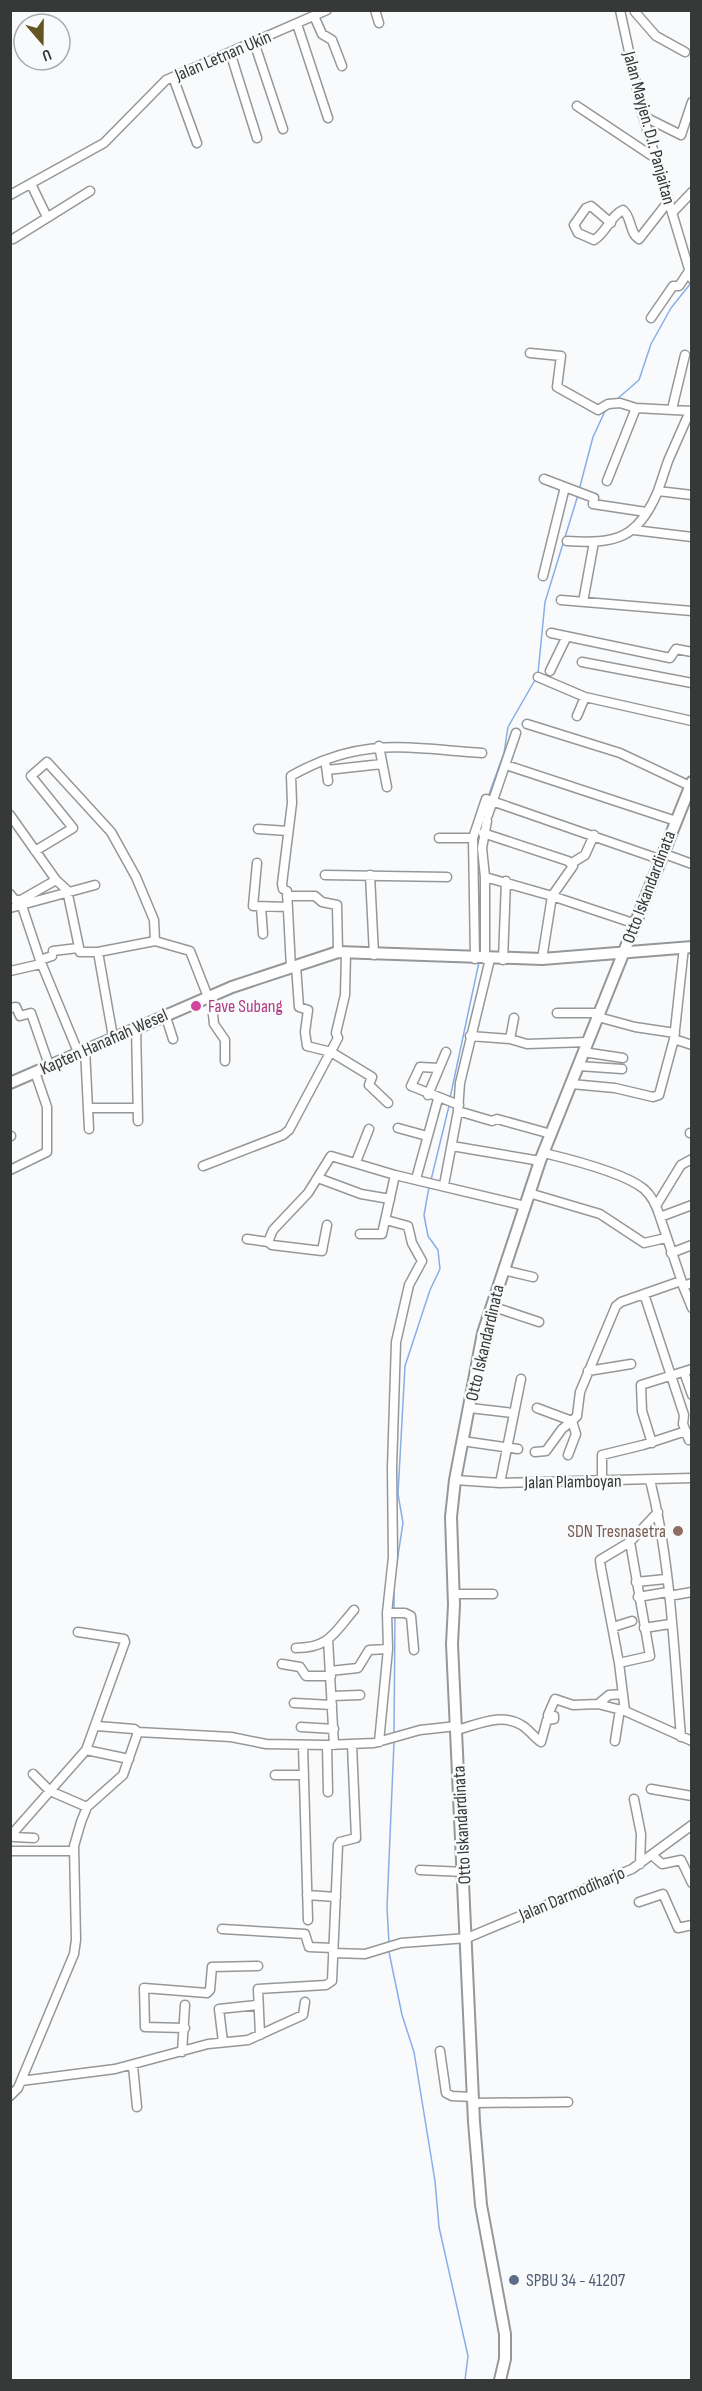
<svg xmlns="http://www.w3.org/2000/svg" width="702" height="2391" font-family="'Sofia Sans Condensed',sans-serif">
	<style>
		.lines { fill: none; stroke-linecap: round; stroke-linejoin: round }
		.stream { stroke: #88aee9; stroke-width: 1.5 }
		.minor-casing { stroke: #969798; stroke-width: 11 }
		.major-casing { stroke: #969798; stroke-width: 14 }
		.minor { stroke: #fff; stroke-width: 8 }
		.major { stroke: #fff; stroke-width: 10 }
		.hotel-dot { fill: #d1479c; stroke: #f9fafb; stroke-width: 2 }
		.education-dot { fill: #8d6e63; stroke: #f9fafb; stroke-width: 2 }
		.service-dot { fill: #5c6f8a; stroke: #f9fafb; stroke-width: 2 }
		.labels { text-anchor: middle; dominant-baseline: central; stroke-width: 5; stroke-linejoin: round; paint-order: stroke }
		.street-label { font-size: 18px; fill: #373838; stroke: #f9fafb }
		.hotel-label { font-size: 18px; fill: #b23c85; stroke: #f9fafb; text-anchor: start }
		.education-label { font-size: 18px; fill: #785e54; stroke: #f9fafb; text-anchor: end }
		.service-label { font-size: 18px; fill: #4e5e75; stroke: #f9fafb; text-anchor: start }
	</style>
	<rect width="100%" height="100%" fill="#f9fafb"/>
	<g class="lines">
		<!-- stream -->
		<path class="stream" d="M616,400L639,380L651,344L671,308L691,283
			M579,490L593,437L606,409
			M538,673L545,602L578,495
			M488,797L504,753L508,727L535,680
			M478,905L480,951
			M450,1098L479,962
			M431,1180L449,1106
			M395,1575L403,1523L398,1494L405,1366L430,1290L440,1269L438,1250L428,1236L424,1215L429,1187
			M394,1586V1608
			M394,1734L395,1616
			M389,1944L387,1907L394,1742
			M389,1952L402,2015L414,2052L435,2181L439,2227L468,2356L465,2380"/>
		<!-- minor casing -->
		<g class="minor-casing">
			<path id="minor" d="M375,10L379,23
				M620,10L643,116L692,279
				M635,12L656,36L685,52
				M314,16L322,34L332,40L342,66
				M297,24L328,118
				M254,42L283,129
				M230,52L257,138
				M173,77L197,143
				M577,106L655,158
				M643,116L681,135L692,102
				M31,184L47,217
				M10,195L104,143L166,80L327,10
				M672,213L692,192
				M611,223L591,206L586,208L574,225L578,233L594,240C606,233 611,215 623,210C632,217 629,233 639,239L668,202
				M13,239L90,191
				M651,318L673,286H679L689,271
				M530,353L561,356L557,387L598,410L608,404L620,403L636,408L692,411
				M672,409L685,355
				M690,411L668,461L658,491L692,495
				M544,479L594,498L593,504L646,512
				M607,481L636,408
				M634,530L692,537
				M567,541C616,544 638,539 658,491
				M543,576L565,487
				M561,600L692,611
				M583,602L594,542
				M551,633L670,658L676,649L692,652
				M582,662L692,683
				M550,671L566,638
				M538,677L585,697L692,721
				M577,716L585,697
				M527,724L620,753L690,786
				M379,746L387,787
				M506,765L676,821
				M326,766L328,781
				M327,770L382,764
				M10,815L56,880L67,890L80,952H98L155,941
				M488,815L516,733
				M258,829L288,831
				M483,833L568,861L573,866L552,896L485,877
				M439,838H473L486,799L659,859
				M473,838L475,959
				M35,851L73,828L31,776L47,762L111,832L136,877L154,920L155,941L190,951L208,997
				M662,853L692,864
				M257,863L253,906L288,907
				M572,863L585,855L594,835
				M325,875L447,877
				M370,875L374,955
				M10,894L15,900H21L56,880
				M287,896H315L322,902L337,905L338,952
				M22,906L40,960L78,1052
				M261,907L263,934
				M10,908L95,885
				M53,951L78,948
				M98,952L113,1037
				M485,959V877L482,848L487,821
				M542,959L552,896L633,923
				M40,960L52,956
				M503,960L506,881
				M296,966L299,1007L308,1010L305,1032L307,1046L331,1052L372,1077L369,1085L388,1103
				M291,968L287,891L283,889L282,884L292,803L291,776C361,736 406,748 482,753
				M10,971L41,964
				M211,995L214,1024L225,1040V1061
				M10,1008L16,1007L20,1016L31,1013L49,1065
				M557,1013H599
				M165,1014L173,1039
				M598,1017L635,1027L675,1033
				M136,1026L138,1121
				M470,1036L510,1039L527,1044L587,1042
				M510,1039L514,1018
				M674,1039L692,1045
				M85,1049L89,1129
				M583,1052L623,1058
				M579,1066L622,1069
				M439,1068L420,1067L411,1086L459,1105
				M571,1084L615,1088L653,1097L659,1095L674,1039L684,947
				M428,1095L446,1052
				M88,1108H137
				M458,1111L492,1121L497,1119L551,1134
				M398,1128L427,1136
				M690,1133H692
				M10,1136H11
				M452,1146L540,1161
				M544,1153C569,1159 625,1173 644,1189C652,1196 657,1207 660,1217
				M356,1162L369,1129
				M203,1166L283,1135L289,1130L338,1038L336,1033L345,995L346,953
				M10,1170L47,1152V1107L35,1072
				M318,1178L361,1194L390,1199
				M416,1179L438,1099
				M444,1185L458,1111L460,1083L490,959
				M529,1193L600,1214L644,1243L666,1238
				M656,1206L681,1165L692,1159
				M360,1234H382L395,1175
				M247,1239L268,1242L273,1230L308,1193L331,1156L395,1175L525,1206
				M268,1242L272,1245L322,1251L327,1225
				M671,1253L692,1245
				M503,1270L533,1277
				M692,1283L683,1286L692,1308
				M683,1285L660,1217L692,1205
				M644,1294L684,1415L683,1424L689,1440
				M491,1306L539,1322
				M588,1371L631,1364
				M685,1375L692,1395
				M470,1408L513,1413
				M462,1441L518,1449
				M652,1443L642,1411L641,1385L692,1369
				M535,1452L546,1451L562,1429L572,1421L537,1408
				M568,1455L576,1434L572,1421L577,1416L580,1392L616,1306L621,1302L681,1281
				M455,1480L500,1483L692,1478
				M650,1480C671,1563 674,1652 681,1737
				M602,1482V1455L643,1445L686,1431
				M500,1483L521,1379
				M658,1512L630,1542L600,1560L601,1568L619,1663L625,1711L692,1741
				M636,1582L666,1579
				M453,1594H493
				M669,1596L692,1592
				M638,1597L668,1592
				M387,1613H405L411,1616L414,1650
				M613,1627L632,1621
				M644,1628L670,1624
				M328,1639L334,1745
				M296,1648C329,1648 334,1633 354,1610
				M619,1663L650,1656L630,1542
				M282,1664L300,1667L306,1676H331
				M330,1671L358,1668L369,1650L388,1649
				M332,1696L360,1695
				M294,1703L332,1705
				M598,1704L625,1711
				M97,1726L134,1729L138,1732
				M301,1727L334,1729
				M457,1730C479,1724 502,1712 523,1726C530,1731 535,1738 541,1742L547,1720L554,1719V1716L548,1715L555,1699L573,1705L598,1704L609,1695L623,1694
				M615,1741L620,1709
				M379,1742L388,1649L387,1613L393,1557L392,1468L396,1342L409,1285L422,1261L412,1243L408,1226L386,1220
				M303,1745L308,1920
				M327,1745L328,1792
				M86,1750L129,1759
				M33,1774L50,1791L87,1807
				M275,1775H304
				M651,1789L692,1796
				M634,1799L641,1834L640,1864
				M34,1838L14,1837L13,1833L86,1750L125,1642L124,1639L78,1632
				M10,1851H74
				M652,1855L662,1864L681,1860L692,1883
				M420,1870L465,1872
				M307,1895L336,1897
				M639,1902L663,1894L678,1928L692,1925
				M222,1929L305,1934L309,1947L333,1948
				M333,1953L365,1954L401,1943L467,1938L632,1869L692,1825
				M185,2028L145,2027L144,1988L207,1993L210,1990L212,1967L258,1966
				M260,2035L258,1989L326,1985L332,1981L338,1845L340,1842L356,1838L352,1745
				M223,2042L219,2009L257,2005
				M440,2051L446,2093L452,2096L473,2097
				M182,2052L185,2005
				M133,2066L137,2107
				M21,2081L115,2069L208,2044L248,2040L303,2015L305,2002
				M10,2096L18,2088L74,1954L76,1940L74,1846L81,1822L87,1807L123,1775L138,1732L231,1737L266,1744L327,1745L374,1743L420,1730L457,1726
				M474,2103L568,2102"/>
		</g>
		<!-- major casing -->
		<g class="major-casing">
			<path id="major" d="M10,1083L232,987L338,952L542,959L692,947
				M500,2380L505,2359V2334L481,2205L474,2122L452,1644L454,1605L451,1517L455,1480L483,1333L540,1161L692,782"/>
		</g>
		<!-- minor -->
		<use href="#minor" class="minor"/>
		<!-- major -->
		<use href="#major" class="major"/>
	</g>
	<!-- markers -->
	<circle class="hotel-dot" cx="196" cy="1006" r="6"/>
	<circle class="education-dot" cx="678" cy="1531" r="6"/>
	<circle class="service-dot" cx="514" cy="2280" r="6"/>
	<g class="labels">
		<!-- street labels -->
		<g class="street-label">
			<text transform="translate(223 56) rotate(-23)">Jalan Letnan Ukin</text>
			<text transform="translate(649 128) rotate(75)">Jalan Mayjen. D.I. Panjaitan</text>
			<text transform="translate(649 887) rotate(-69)">Otto Iskandardinata</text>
			<text transform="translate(104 1042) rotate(-24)">Kapten Hanafiah Wesel</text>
			<text transform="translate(485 1343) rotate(-77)">Otto Iskandardinata</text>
			<text transform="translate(573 1482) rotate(-1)">Jalan Plamboyan</text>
			<text transform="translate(462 1825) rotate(-93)">Otto Iskandardinata</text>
			<text transform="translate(572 1894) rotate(-23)">Jalan Darmodiharjo</text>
		</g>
		<!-- hotel labels -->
		<g class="hotel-label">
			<text x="208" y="1006">Fave Subang</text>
		</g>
		<!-- education labels -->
		<g class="education-label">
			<text x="666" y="1531">SDN Tresnasetra</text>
		</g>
		<!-- service labels -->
		<g class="service-label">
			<text x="526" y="2280">SPBU 34 - 41207</text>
		</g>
	</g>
	<!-- border -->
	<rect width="702" height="2391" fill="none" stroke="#373838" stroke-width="24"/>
	<!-- north arrow -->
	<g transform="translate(42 42) rotate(160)"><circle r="28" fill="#f9fafb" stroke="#abacad" stroke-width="1.5"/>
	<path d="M0-4.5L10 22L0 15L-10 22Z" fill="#645421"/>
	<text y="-9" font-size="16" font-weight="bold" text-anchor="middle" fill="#373838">U</text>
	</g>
</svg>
